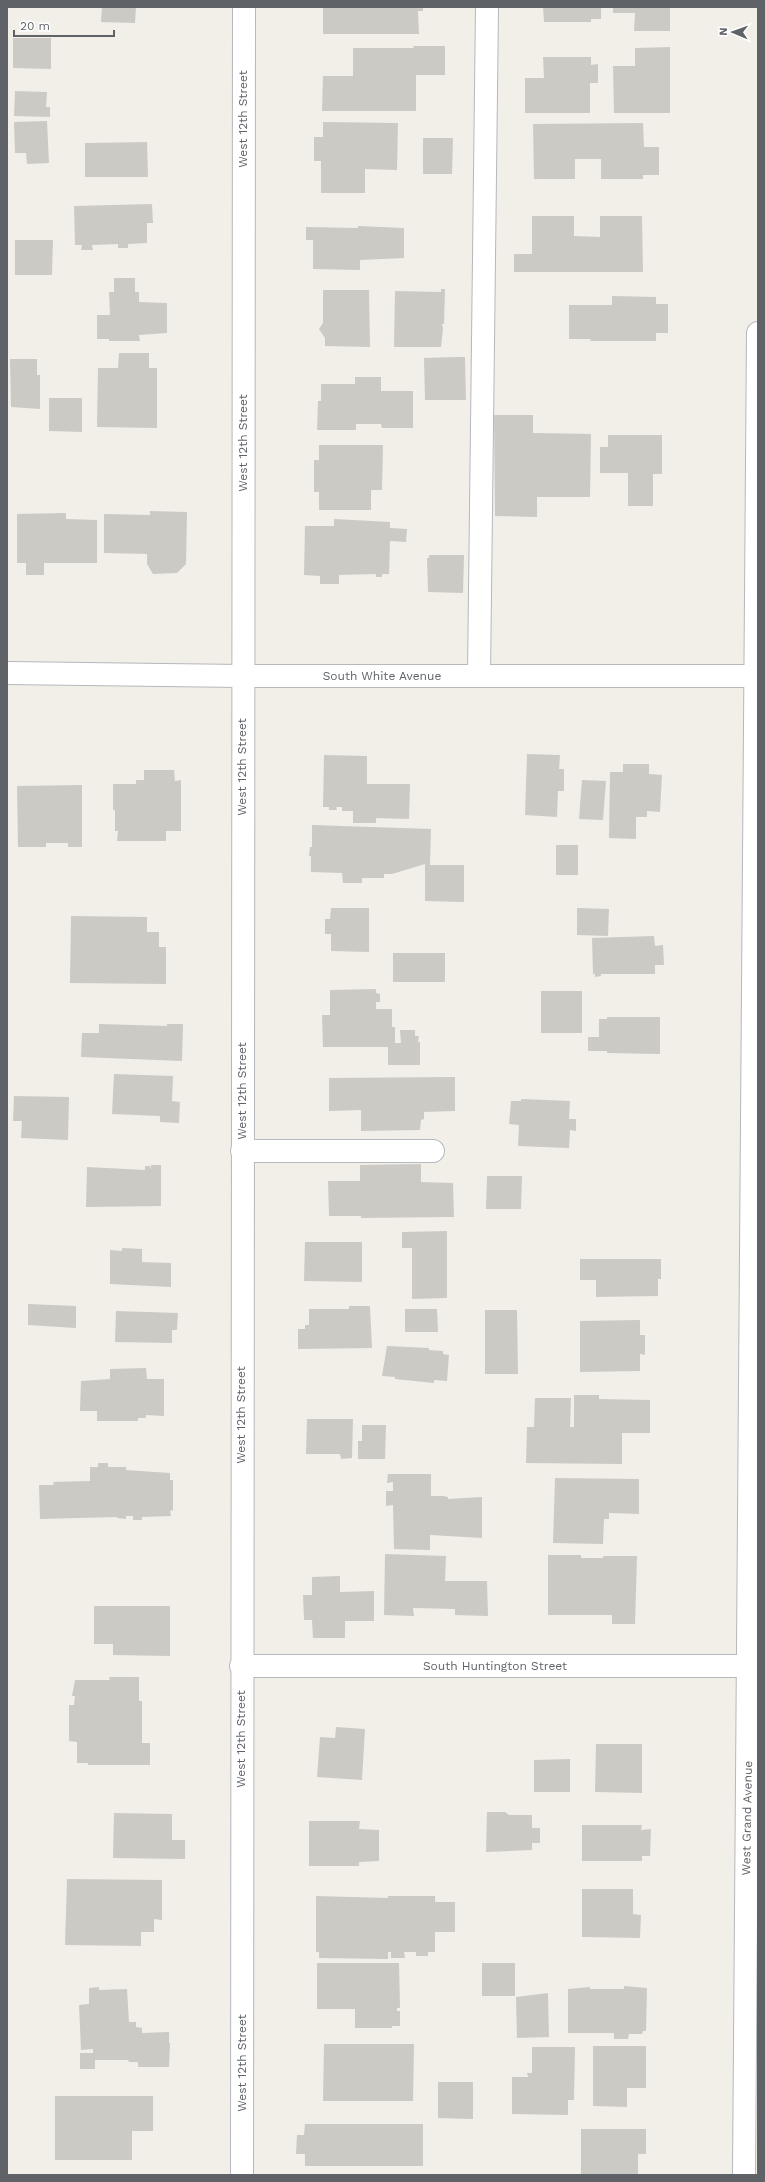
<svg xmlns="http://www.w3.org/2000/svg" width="765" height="2182" font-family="'Work Sans',sans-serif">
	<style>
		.building { fill: #cccac5 }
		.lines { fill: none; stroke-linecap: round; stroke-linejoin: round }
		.minor-casing { stroke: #b5b8bc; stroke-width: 24 }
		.minor { stroke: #fff; stroke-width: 22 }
		.labels { text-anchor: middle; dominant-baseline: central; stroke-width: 3; stroke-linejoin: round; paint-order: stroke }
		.street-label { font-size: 12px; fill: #5f6368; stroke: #fff }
	</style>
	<rect width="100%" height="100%" fill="#f1efe8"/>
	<!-- building -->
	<path class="building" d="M102,7H136L135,23L101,22Z
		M323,7H423V11H418L419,34H323Z
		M543,7H601V19H591V22H544Z
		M613,7H670V31H634L635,13H613Z
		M13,38H51V69L13,68Z
		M413,46H445V75H416V111H322L323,76H353V48H414Z
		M670,47V113H614L613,66H635V48Z
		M543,57H591V65L598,64V83H590V113H525V78H544Z
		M15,91L47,92L46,107H50V117L14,116Z
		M47,121L49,163L27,164L26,153H15L14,122Z
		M323,122L398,123L397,170L365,169V193H321V161H314V137H323Z
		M643,123L644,147H659V175H643V179H601V159H575V179H534L533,124Z
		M423,138H453L452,174H423Z
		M147,142L148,177H85V143Z
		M152,204L153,223H147V243L128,244V248H118V244L92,245L93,250H81L82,245H75L74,206Z
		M532,216H574V236L600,237V216H642L643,272H514V254H532Z
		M358,226L404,228V258L360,260V270L313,269V240H306V227L358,228Z
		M15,240H53L52,275H15Z
		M114,278H135V292H139V302L167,303V333L139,335L140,341H109V339H97V315H110L109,292H114Z
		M441,289H445L444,324H442L443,328L441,347H394L395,291L441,292Z
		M323,290H369L370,347L325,346V338L319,329L323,323Z
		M612,296L656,297V304H668V333H656V341H590L591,339H569V305H612Z
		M119,353H149V368H157V428L97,427L98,368H118Z
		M457,357H465L466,400H425L424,358Z
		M10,359H37V375H40V409L11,407Z
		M355,377H381V391H413V428H382L381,424H356V430H317L318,401H321V384H355Z
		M49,398H82V432L49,431Z
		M494,415H533V433L591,434L590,497H537V517L495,516Z
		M608,435H662V474H653V506H628V473H600V447H608Z
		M319,445H383L382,490H371V510H319V492H314V460H319Z
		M150,511L187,512L186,564L177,573L153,574L147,564V554L104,553V514L150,515Z
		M66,513V519L97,520V563H44V575H26V563H17V514Z
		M334,519L390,522V528L407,529L406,542L390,541L389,574H382V577H376V574L339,575V584H320V576L304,575L305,526H334Z
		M429,555H464L463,593L428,592L427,558H429Z
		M527,754L560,755L559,769H564V791H558L557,817L525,815Z
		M324,755L367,756V784H410L409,819L376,818V823H353V811H342V807H336L337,810H329V807H323Z
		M623,764H649V774L662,775L660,812L647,811V817H636V839L609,838L610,772H623Z
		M144,770H174L175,781L181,780V831H166V841H117L118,831H115V810H113V784H136V780H144Z
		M582,780L606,781L603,820L579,819Z
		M82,785V847H68V843H46V847H18L17,786Z
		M312,825L431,829L430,865H464V902L425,901V864L392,874H384V878H362V883H343L342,873L311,872V856H309L310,847H312Z
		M556,845H578V875H556Z
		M331,908H369V952L331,951V934H325V919H330Z
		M577,908L609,909L608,936L577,935Z
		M71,916L147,917V932H159V947H166V984L70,983Z
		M654,936L655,946L663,945L664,965H655V974H601V976L595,977V974H593L592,938Z
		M393,953H445V982H393Z
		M376,989V993L380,994V1002H376V1009H392V1027H395V1043H401L400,1030H415V1036H419L418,1042H420V1065H388V1047H323L322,1015H330V990Z
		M541,991H582V1033H541Z
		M607,1017H660V1054L607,1053V1051H588V1037H599V1019H607Z
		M99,1024L167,1026V1024H183L182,1061L81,1057L82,1033H99Z
		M114,1074L173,1076L172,1101L180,1102L179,1123L160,1122V1116L112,1114Z
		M455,1077V1111L424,1112V1119L421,1120L420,1130L361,1131V1110L329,1111V1078Z
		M14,1096L69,1097L68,1140L21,1138L22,1121H13Z
		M521,1099L570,1101L569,1119H576V1131L570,1130L569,1148L518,1146L519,1125L509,1124L511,1101H521Z
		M421,1164V1182L453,1183L454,1217L361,1218V1216H329L328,1181H360V1165Z
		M151,1165H161V1206L86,1207L87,1167L145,1170V1166H150L151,1170Z
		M487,1176H522L521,1209H486Z
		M447,1231V1298L412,1299V1248H402V1232Z
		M305,1242H362V1282L304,1281Z
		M122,1248L142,1249V1262L171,1263V1287L110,1284V1250L122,1251Z
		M580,1259H661V1279H658V1296L596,1297V1280H580Z
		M28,1304L76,1306V1328L28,1325Z
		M349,1306H370L372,1348L298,1349V1329H305V1325H309V1309H349Z
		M405,1309H437L438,1332H405Z
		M485,1310H517L518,1374H485Z
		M116,1311L178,1313L177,1330H172V1343L115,1342Z
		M640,1320V1335H645V1355L640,1354V1371L580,1372V1321Z
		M387,1346L429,1348V1350L443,1351V1354L449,1355L447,1381L434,1380V1383L395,1379V1377L382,1376Z
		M146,1368L147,1379H164V1416L146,1415V1418H138V1421H97V1411H80L81,1381L110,1379V1369Z
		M574,1395H599V1399L650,1400V1433H622V1464L526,1463L527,1427H534L535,1398H571L570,1427H574Z
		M307,1419H353L352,1458L341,1459L340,1454H306Z
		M362,1425H386L385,1459H358V1441H362Z
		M98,1463H108V1467H126V1470L170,1473V1480H173V1510L170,1511L171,1516L142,1517V1520H133V1516H126V1519L117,1518V1517L40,1519L39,1485H54L53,1482L90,1481V1467H98Z
		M388,1474H431V1496H443L448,1497V1499L482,1497V1538L430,1535V1550L394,1549L393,1505L386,1506V1491H393V1482L387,1483Z
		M555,1478L639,1479V1514L609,1513V1519H604L603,1544L553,1543Z
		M385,1554L446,1556L445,1581H487L488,1616L455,1615V1609L413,1608L414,1616L384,1615Z
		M548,1555H581V1558H603V1556H637L635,1624H612V1615H548Z
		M340,1576V1592L374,1591V1621H345V1638H313L312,1620H304L303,1595H312V1577Z
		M94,1606H170V1656L113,1655V1644H94Z
		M109,1677H139V1701H142V1743H150V1765H88V1763H77V1742L69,1741V1705H74L75,1696H72L75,1680H110Z
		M336,1727L365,1729L362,1780L317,1777L320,1737L335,1738Z
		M596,1744H642V1793L595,1792Z
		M570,1759V1792H534V1760Z
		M487,1812H505L509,1815H532V1828H540V1843H532V1850L486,1852Z
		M114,1813L172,1814V1840H185V1859L113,1858Z
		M309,1821H360L359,1829L379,1830V1861L359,1862V1866H309Z
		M582,1825H642L641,1830L651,1829L650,1856H642V1861H582Z
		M67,1879L162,1880V1920L154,1919V1932H141V1946L65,1945Z
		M582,1889H633V1914L641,1915L640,1938L582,1937Z
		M316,1896L388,1898V1896H435V1902H455V1932H435V1952H428V1956H416V1952H404L405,1958H391V1952H388V1959L319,1958V1952H316Z
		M317,1963H399L400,2008H397V2011H400V2026H392V2028H355V2009H317Z
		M482,1963H515V1996H482Z
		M624,1986L647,1988L646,2031H643L642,2034H629L628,2039H614V2033H568V1989L590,1987V1989H624Z
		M99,1987V1990L127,1989L129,2022H136V2027L142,2028V2033L169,2032V2043H170L169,2067H138V2062H129L128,2060H95V2069H80V2053H93V2049L81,2050L79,2005L89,2004V1988Z
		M548,1993L549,2037L517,2038L516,1997Z
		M324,2044H414L413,2101H323Z
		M593,2046H646V2088H627V2107L593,2106Z
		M532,2047H575L574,2100H568V2115L512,2114V2077H528L527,2073H532Z
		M438,2082H473V2119L438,2118Z
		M55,2096H153V2131H132V2160H55Z
		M305,2124H423V2166H305V2154H296L297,2135H304Z
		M581,2129H646V2154H638V2175H581Z"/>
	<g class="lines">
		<!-- minor casing -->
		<g class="minor-casing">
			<path id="minor" d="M7,673L242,676H758
				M479,676L487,7
				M242,1151H433
				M241,1666H748
				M242,2175L244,7
				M744,2175L758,333"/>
		</g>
		<!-- minor -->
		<use href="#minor" class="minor"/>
	</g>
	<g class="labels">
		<!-- street labels -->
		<g class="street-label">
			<text transform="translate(243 119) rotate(-90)">West 12th Street</text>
			<text transform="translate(243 443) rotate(-90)">West 12th Street</text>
			<text x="382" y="676">South White Avenue</text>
			<text transform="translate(242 767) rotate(-90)">West 12th Street</text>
			<text transform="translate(242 1091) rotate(-90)">West 12th Street</text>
			<text transform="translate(241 1415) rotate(-90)">West 12th Street</text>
			<text x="495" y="1666">South Huntington Street</text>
			<text transform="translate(241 1739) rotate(-90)">West 12th Street</text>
			<text transform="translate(747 1818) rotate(-89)">West Grand Avenue</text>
			<text transform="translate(242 2063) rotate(-90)">West 12th Street</text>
		</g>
	</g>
	<!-- border -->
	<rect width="765" height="2182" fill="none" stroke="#5f6368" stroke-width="16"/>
	<!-- north arrow -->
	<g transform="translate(733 32) rotate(272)" stroke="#ffffff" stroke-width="3" paint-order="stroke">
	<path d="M0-3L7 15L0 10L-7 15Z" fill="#5f6368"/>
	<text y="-6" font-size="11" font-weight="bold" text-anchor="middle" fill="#5f6368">N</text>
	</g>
	<!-- scale -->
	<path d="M14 30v6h100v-6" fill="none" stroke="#5f6368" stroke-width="2"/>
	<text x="20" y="30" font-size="12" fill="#5f6368" stroke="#ffffff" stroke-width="3" paint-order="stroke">20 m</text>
</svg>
